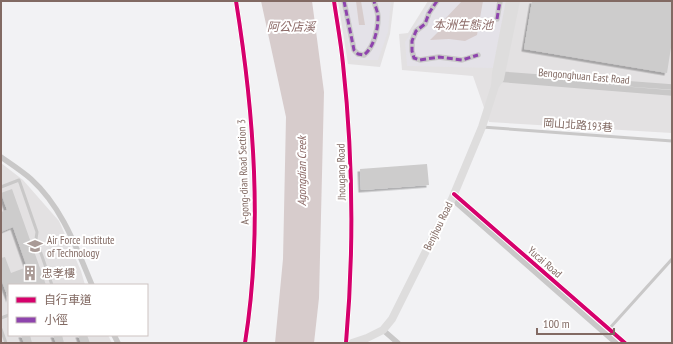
<svg xmlns="http://www.w3.org/2000/svg" width="673" height="344" font-family="'PT Sans Narrow','Noto Sans TC',sans-serif">
	<style>
		.built { fill: #e3e1e2 }
		.green { fill: #e4e2e8 }
		.water { fill: #d7cccc }
		.building { fill: #cdcccc; filter: url(#shadow) }
		.lines { fill: none; stroke-linecap: round; stroke-linejoin: round }
		.lane { stroke: #c9c8c8; stroke-width: 3 }
		.street { stroke: #c9c8c8; stroke-width: 5.5 }
		.secondary { stroke: #dedddd; stroke-width: 8 }
		.quiet { stroke: #8e44ad; stroke-width: 3; stroke-dasharray: 6 3; stroke-linecap: butt }
		.cycleway-casing { stroke: #fff; stroke-width: 6 }
		.cycleway { stroke: #d6006c; stroke-width: 4 }
		.labels { text-anchor: middle; dominant-baseline: central; stroke-width: 4; stroke-linejoin: round; paint-order: stroke }
		.street-label { font-size: 11px; fill: #826a63; stroke: #fff }
		.poi-label { font-size: 11px; fill: #826a63; stroke: #fff; text-anchor: start }
		.water-label { font-size: 12px; font-style: italic; fill: #8d6b68; stroke: #fff }
	</style>
	<defs>
		<filter id="shadow"><feDropShadow dx="-2.5" dy="2.5" stdDeviation="0" flood-color="#0004"/></filter>
	</defs>
	<rect width="100%" height="100%" fill="#f2f2f4"/>
	<!-- built -->
	<path class="built" d="M338,1H394L390,34L380,67L348,64Z
		M428,1H672V133L489,122L473,76L402,70L399,34L408,33Z
		M1,163L23,180L59,221L81,271L85,285H9V335H108L112,343H1Z"/>
	<!-- green -->
	<path class="green" d="M341,1H391L388,32L378,60H351Z
		M431,1H506L493,68L407,66L405,42Z"/>
	<!-- water -->
	<path class="water" d="M261,1H312L324,92L319,298L314,343H275L283,259L286,117Z
		M356,1H361L365,25H359Z
		M462,1H483L477,35L465,41L449,39L430,40L439,31L444,20Z"/>
	<!-- building -->
	<path class="building" d="M532,1H672V41L667,73L524,49Z
		M427,164L429,185L361,190L360,169Z
		M12,189L46,285H9V300L1,279V258L5,257L11,273L27,267L13,227L1,232V212L7,210L1,193Z
		M21,335H30L32,343H24Z
		M53,335H62L64,343H56Z
		M78,335H87L90,343H81Z"/>
	<g class="lines">
		<!-- lane -->
		<path class="lane" d="M482,127L672,141
			M1,187L19,180L37,232L36,239L52,285
			M1,318L9,315
			M1,329L6,343
			M609,329L672,259"/>
		<!-- street -->
		<path class="street" d="M236,1C254,113 263,230 245,343
			M334,1C337,22 341,43 343,64C353,156 354,251 346,343
			M344,1L354,50L358,54L364,55C374,47 378,30 378,17C378,12 375,6 374,1
			M437,1L429,13L425,24L416,31L412,41V51L414,58L420,60L439,57L462,60L478,55
			M497,19L500,1
			M499,74L672,87
			M497,79L672,93
			M1,157C11,164 22,171 31,179C62,207 76,247 92,285
			M454,194L625,343
			M452,199L616,343
			M383,330L398,343
			M114,335L118,343"/>
		<!-- secondary -->
		<path class="secondary" d="M495,86L500,79L516,1
			M352,343L367,338L383,330L392,319L452,199L482,127L495,86L496,73L510,1"/>
		<!-- quiet -->
		<path class="quiet" d="M344,1L354,50L358,54L364,55C374,47 378,30 378,17C378,12 375,6 374,1
			M437,1L429,13L425,24L416,31L412,41V51L414,58L420,60L439,57L462,60L478,55
			M497,19L500,1"/>
		<!-- cycleway casing -->
		<g class="cycleway-casing">
			<path id="cycleway" d="M236,1C254,113 263,230 245,343
				M334,1C337,22 341,43 343,64C353,156 354,251 346,343
				M454,194L625,343"/>
		</g>
		<!-- cycleway -->
		<use href="#cycleway" class="cycleway"/>
	</g>
	<!-- icons -->
	<defs>
		<g id="university-bare" transform="scale(1.2)"><path d="M0-5L7-2L0 1L-7-2ZM-4 1L0 2.5L4 1V4Q0 6-4 4Z" fill="#a99a96" stroke="#fff" stroke-width="2.5" paint-order="stroke"/></g>
		<g id="building-bare" transform="scale(1.2)"><path d="M-4-6H4V6H1V3H-1V6H-4ZM-2.5-4.3h1.7v1.8h-1.7ZM.8-4.3h1.7v1.8H.8ZM-2.5-1h1.7V.8h-1.7ZM.8-1h1.7V.8H.8Z" fill="#a99a96" stroke="#fff" stroke-width="2.5" paint-order="stroke"/></g>
	</defs>
	<g fill-rule="evenodd">
		<use href="#university-bare" x="35" y="246"/>
		<use href="#building-bare" x="30" y="273"/>
	</g>
	<g class="labels">
		<!-- street labels -->
		<g class="street-label">
			<text transform="translate(584 76) rotate(5)">Bengonghuan East Road</text>
			<text transform="translate(578 125) rotate(4)">岡山北路193巷</text>
			<text transform="translate(243 172) rotate(-92)">A-gong-dian Road Section 3</text>
			<text transform="translate(341 172) rotate(-91)">Jhougang Road</text>
			<text transform="translate(438 226) rotate(-64)">Benjhou Road</text>
			<text transform="translate(545 262) rotate(41)">Yucai Road</text>
		</g>
		<!-- poi labels -->
		<g class="poi-label">
			<text x="47" y="240">Air Force Institute<tspan x="47" dy="13">of Technology</tspan></text>
			<text x="42" y="273">忠孝樓</text>
		</g>
		<!-- water labels -->
		<g class="water-label">
			<text x="463" y="24">本洲生態池</text>
			<text x="291" y="26">阿公店溪</text>
			<text transform="translate(301 171) rotate(-90)">Agongdian Creek</text>
		</g>
	</g>
	<!-- border -->
	<rect width="673" height="344" fill="none" stroke="#826a63" stroke-width="4"/>
	<!-- legend -->
	<rect x="8" y="284" width="140" height="52" fill="#ffffff" stroke="#cdc3c1"/>
	<rect x="16" y="297" width="20" height="6" fill="#d6006c" stroke="#cdc3c1"/>
	<text x="44" y="304" font-size="12" fill="#826a63">自行車道</text>
	<rect x="16" y="317" width="20" height="6" fill="#8e44ad" stroke="#cdc3c1"/>
	<text x="44" y="324" font-size="12" fill="#826a63">小徑</text>
	<!-- scale -->
	<path d="M537 328v6h77v-6" fill="none" stroke="#826a63" stroke-width="2"/>
	<text x="543" y="328" font-size="12" fill="#826a63" stroke="#ffffff" stroke-width="3" paint-order="stroke">100 m</text>
</svg>
